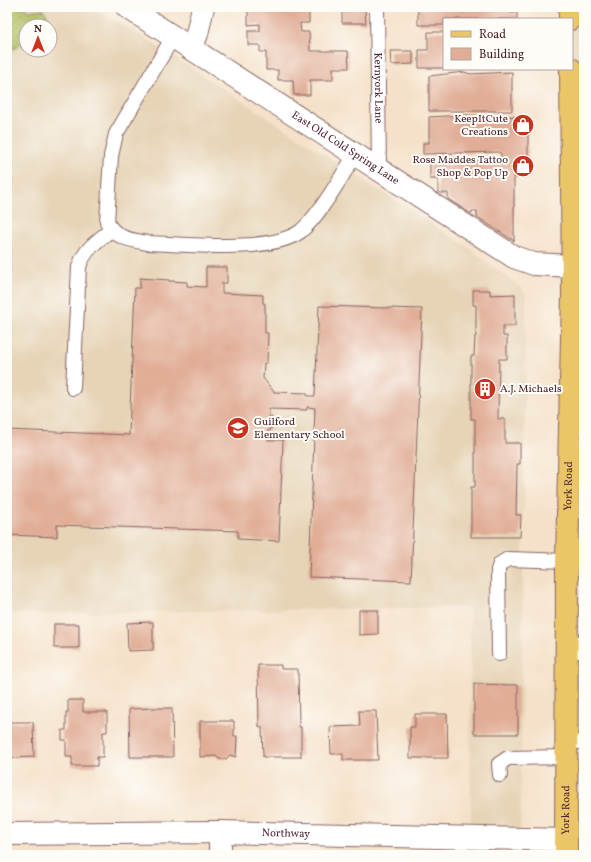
<svg xmlns="http://www.w3.org/2000/svg" width="591" height="862" font-family="Vollkorn,serif">
	<style>
		.built { fill: #e7d4b7; fill-rule: evenodd }
		.park { fill: url(#park-dots); stroke: #7c6e46 }
		.building { fill: #e1ad96 }
		.lines { fill: none; stroke-linecap: round; stroke-linejoin: round }
		.service-casing { stroke: #866362; stroke-width: 16 }
		.minor-casing { stroke: #866362; stroke-width: 24 }
		.primary-casing { stroke: #866362; stroke-width: 24 }
		.service { stroke: #fff; stroke-width: 14 }
		.minor { stroke: #fff; stroke-width: 22 }
		.primary { stroke: #ebc669; stroke-width: 22 }
		.labels { text-anchor: middle; dominant-baseline: central; stroke-width: 4; stroke-linejoin: round; paint-order: stroke }
		.street-label { font-size: 11px; fill: #4a1f2b; stroke: #fdfcf7 }
		.poi-label { font-size: 11px; fill: #4a1f2b; stroke: #fdfcf7; text-anchor: end }
	</style>
	<defs>
		<pattern id="park-dots" width="8" height="8" patternUnits="userSpaceOnUse"><rect width="8" height="8" fill="#afbe61"/><path d="M2 2h.1M6 6h.1" fill="none" stroke="#909a50" stroke-width="1.8" stroke-linecap="round"/></pattern>
	</defs>
	<rect width="100%" height="100%" fill="#fdfcf7"/>
	<filter id="ink" filterUnits="userSpaceOnUse"><feTurbulence type="fractalNoise" baseFrequency=".025" numOctaves="2"/><feDisplacementMap in="SourceGraphic" scale="8" xChannelSelector="R" yChannelSelector="G"/><feConvolveMatrix kernelMatrix="1 2 1 2 8 2 1 2 1" color-interpolation-filters="sRGB"/></filter>
	<filter id="wash" filterUnits="userSpaceOnUse"><feTurbulence type="fractalNoise" baseFrequency=".012" numOctaves="4" result="noise"/><feDisplacementMap in="SourceGraphic" scale="16" xChannelSelector="R" yChannelSelector="G"/><feGaussianBlur stdDeviation="0.9" result="paint"/><feColorMatrix in="noise" values="0 0 0 0 0 0 0 0 0 0 0 0 0 0 0 0 0 1.4 0 .05"/><feComposite in="paint" operator="in"/></filter>
	<g filter="url(#wash)">
		<rect width="100%" height="100%" fill="#f5e1c9"/>
		<!-- built -->
		<path class="built" d="M7,7H89L131,29L469,248L519,286L526,294L520,855H471L470,607L7,614ZM26,26H50V50H26Z
			M569,7H584V855H566L572,69V19Z"/>
		<!-- park -->
		<path class="park" d="M7,7H26V11L43,9L55,28L50,35V26H26V48L20,45L7,53Z"/>
		<g id="blocks">
			<!-- building -->
			<path class="building" d="M259,7H300V11L309,10V23H300L301,32H309L310,51H348L349,68H333V80H310V95H294L293,80H278V70H266V52H260V45H248V31H260V24L248,25V8Z
				M428,7H511V13H517V19H444V25H418V9H428Z
				M365,8L366,23H342V9Z
				M428,32H444V68H419V50H428Z
				M390,51H413V64L391,65Z
				M464,72L471,74L512,72V111H429V76Z
				M465,115L528,117V177H514V241L477,217V211H472L471,214L448,199V193H438V179H430V161L501,159V154L498,152L423,154V143H429V117Z
				M206,267H227V283H222V293L263,295V303L265,304V333H268L267,363H264L263,378L274,392L307,393V396H315L319,306L422,309L411,581L309,577L315,408L307,407V410L269,409V417H272L271,430H268V440H283L279,541L238,539V531L57,525V537L7,535V430L129,435L135,288H140V278L169,280V281L187,282V286L206,287Z
				M473,290H490V295L515,294V326H503V336H507V359H499L498,419H505V443H520V464H517L516,515H521L520,537H471V487H475V419H471V356H474L475,336H476V305H473Z
				M359,610H378V634L359,635Z
				M153,622V650L128,651L127,623Z
				M54,624H79V648H54Z
				M258,665H281V669H298L299,727H301V757H263L262,727H259Z
				M474,684L518,685V734H474Z
				M68,700H83V712H107V732H103V757H97V766H72V757H66V740H62V730H66V712H68Z
				M153,708H172L173,757H130L129,709Z
				M359,711H376L378,760H343V754H331L330,727L360,726Z
				M415,714H447L448,758H410V727H415Z
				M200,721H234V736H237L236,757L230,755L226,759H219L216,756L200,757Z
				M7,722H33L34,757L7,758Z"/>
		</g>
	</g>
	<g filter="url(#ink)">
		<use href="#blocks" fill-opacity="0" stroke="#866362" stroke-width="1"/>
		<g class="lines">
			<!-- service casing -->
			<g class="service-casing">
				<g id="service">
					<path id="s1" d="M377,7L379,169"/>
					<path d="M173,37L116,134L111,156L107,222C115,239 132,240 148,243C187,244 270,254 301,231C320,215 341,176 356,154"/>
					<path d="M73,388L79,267C84,250 97,241 111,230"/>
					<path d="M499,654L498,570L500,564L508,559L567,561"/>
					<path d="M566,742H584"/>
					<path d="M500,775L499,764L508,758L566,757"/>
				</g>
			</g>
			<!-- minor casing -->
			<g class="minor-casing">
				<g id="minor">
					<path id="s2" d="M127,7L514,257L534,264L572,266"/>
					<path d="M191,49L197,34L203,7"/>
					<path d="M567,647H584"/>
					<path d="M220,832V855"/>
					<path id="s3" d="M7,834L220,832L566,840"/>
				</g>
			</g>
			<!-- primary casing -->
			<g class="primary-casing">
				<g id="primary">
					<path d="M570,7V19"/>
					<path id="s4" d="M566,855L567,561L573,293L571,69"/>
				</g>
			</g>
			<!-- service -->
			<use href="#service" class="service"/>
			<!-- minor -->
			<use href="#minor" class="minor"/>
			<!-- primary -->
			<use href="#primary" class="primary"/>
		</g>
	</g>
	<!-- icons -->
	<defs>
		<g id="shop-disc" transform="scale(1.15)"><circle r="9.5" fill="#c8321e" stroke="#fdfcf7"/><path d="M-5-2.5h2.3a2.7 3.5 0 0 1 5.4 0H5L5.5 6h-11ZM-1.5-2.5h3a1.5 2.3 0 0 0-3 0Z" fill="#fff"/></g>
		<g id="building-disc" transform="scale(1.15)"><circle r="9.5" fill="#c8321e" stroke="#fdfcf7"/><path d="M-4-6H4V6H1V3H-1V6H-4ZM-2.5-4.3h1.7v1.8h-1.7ZM.8-4.3h1.7v1.8H.8ZM-2.5-1h1.7V.8h-1.7ZM.8-1h1.7V.8H.8Z" fill="#fff"/></g>
		<g id="school-disc" transform="scale(1.15)"><circle r="9.5" fill="#c8321e" stroke="#fdfcf7"/><path d="M0-5L7-2L0 1L-7-2ZM-4 1L0 2.5L4 1V4Q0 6-4 4Z" fill="#fff"/></g>
	</defs>
	<g fill-rule="evenodd">
		<use href="#shop-disc" x="523" y="125"/>
		<use href="#shop-disc" x="523" y="166"/>
		<use href="#building-disc" x="485" y="389"/>
		<use href="#school-disc" x="238" y="428"/>
	</g>
	<g class="labels">
		<!-- street labels -->
		<g class="street-label">
			<text stroke="none"><textPath href="#s1" startOffset="81">Kernyork Lane</textPath></text>
			<text stroke="none"><textPath href="#s2" startOffset="260">East Old Cold Spring Lane</textPath></text>
			<text stroke="none"><textPath href="#s4" startOffset="369">York Road</textPath></text>
			<text stroke="none"><textPath href="#s4" startOffset="45">York Road</textPath></text>
			<text stroke="none"><textPath href="#s3" startOffset="279">Northway</textPath></text>
		</g>
		<!-- poi labels -->
		<g class="poi-label">
			<text x="508" y="119">KeepItCute<tspan x="508" dy="13">Creations</tspan></text>
			<text x="508" y="160">Rose Maddes Tattoo<tspan x="508" dy="13">Shop &amp; Pop Up</tspan></text>
			<text x="500" y="389" text-anchor="start">A.J. Michaels</text>
			<text x="254" y="422" text-anchor="start">Guilford<tspan x="254" dy="13">Elementary School</tspan></text>
		</g>
	</g>
	<!-- margin -->
	<rect width="591" height="862" fill="none" stroke="#fdfcf7" stroke-width="24"/>
	<!-- legend -->
	<rect x="443" y="18" width="130" height="52" fill="#fdfcf7" stroke="#b5a4a5"/>
	<rect x="451" y="31" width="20" height="6" fill="#ebc669" stroke="#b5a4a5"/>
	<text x="479" y="38" font-size="12" fill="#4a1f2b">Road</text>
	<rect x="451" y="48" width="20" height="12" fill="#e1ad96" stroke="#b5a4a5"/>
	<text x="479" y="58" font-size="12" fill="#4a1f2b">Building</text>
	<!-- north arrow -->
	<g transform="translate(38 38)"><circle r="19" fill="#fdfcf7" stroke="#b5a4a5"/>
	<path d="M0-3L7 15L0 10L-7 15Z" fill="#c8321e"/>
	<text y="-6" font-size="11" font-weight="bold" text-anchor="middle" fill="#4a1f2b">N</text>
	</g>
</svg>
